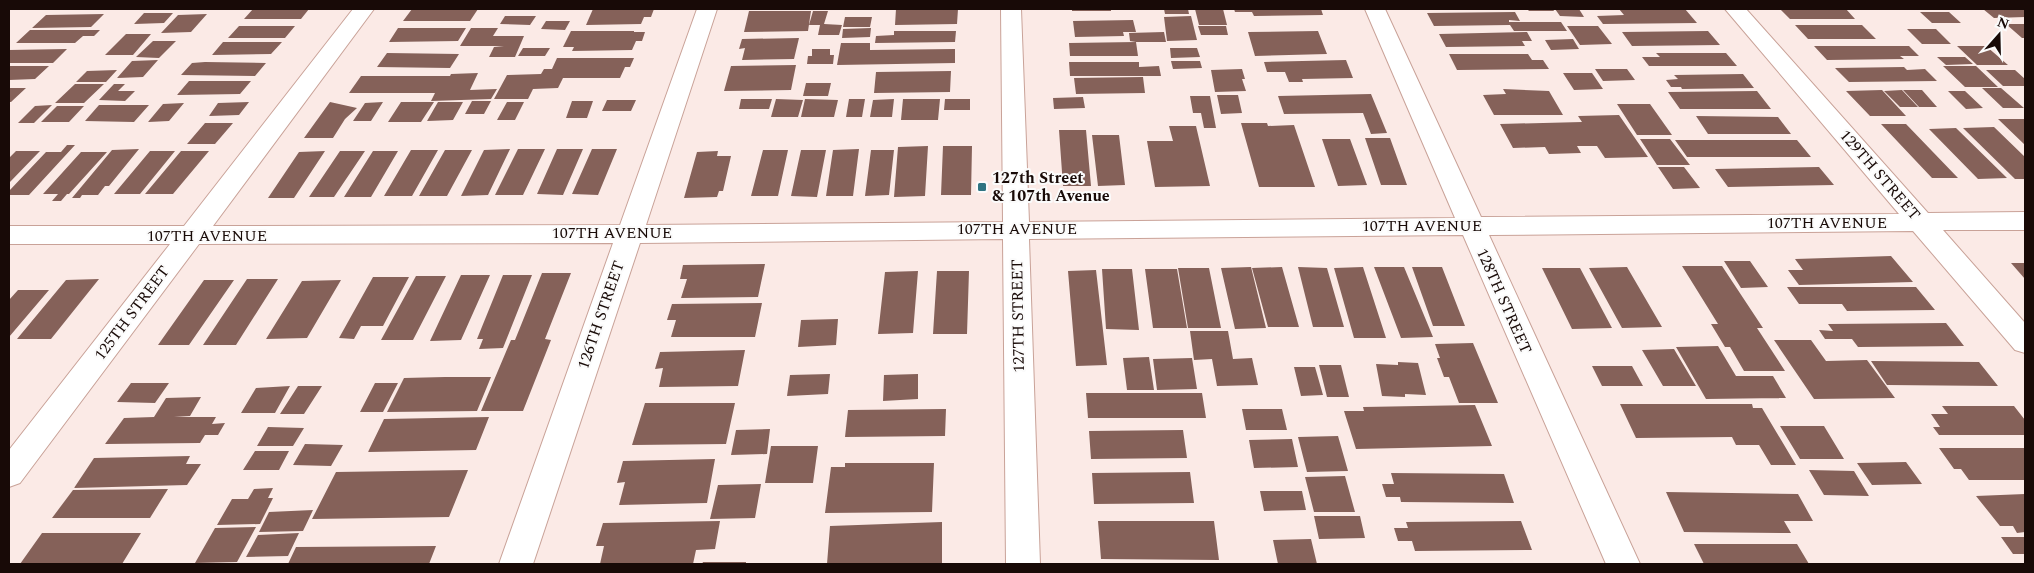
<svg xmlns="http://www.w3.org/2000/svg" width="2034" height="573" font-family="Spectral,serif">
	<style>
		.building { fill: #856159 }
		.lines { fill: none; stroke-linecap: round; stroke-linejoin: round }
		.street-casing { stroke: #c9a298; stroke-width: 2 }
		.street { fill: #fff; fill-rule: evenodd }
		.poi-dot { fill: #2f7482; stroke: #fbfbfb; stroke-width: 2 }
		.labels { text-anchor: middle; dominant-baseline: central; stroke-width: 4; stroke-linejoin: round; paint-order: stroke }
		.street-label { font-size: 16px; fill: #180a07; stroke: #fbfbfb }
		.poi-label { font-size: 16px; font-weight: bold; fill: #180a07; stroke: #fbfbfb; text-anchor: start }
	</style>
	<rect width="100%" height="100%" fill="#fbeae6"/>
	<!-- building -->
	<path class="building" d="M253,9H309L301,19H244Z
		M412,9H478L470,21H403Z
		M593,9H654L651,17H644L641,24L586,25Z
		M896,9H958L957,24L895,25Z
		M1072,9H1111V11H1072Z
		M1164,9H1188L1189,14H1165Z
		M1195,9H1223L1227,25H1199Z
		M1234,9H1321L1323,15L1254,16L1252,12H1235Z
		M1527,9H1553L1554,11H1529Z
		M1555,9H1579L1584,17L1560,16Z
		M1619,9H1685L1697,23L1603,24L1597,16L1624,15Z
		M1780,9H1846L1855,19H1790Z
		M1983,9H2025V17L1994,18Z
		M749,11H811L808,31L744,32Z
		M813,11H828L824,24L842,25L839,35H818L820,25H809Z
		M1515,12L1520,21L1509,20V22H1561L1567,31H1514L1510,25L1434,26L1427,13Z
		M1920,12H1949L1961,23H1932Z
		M144,13H173L164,23L134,24Z
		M104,14L91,27L32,28L46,15Z
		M207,14L191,32L161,33L178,15Z
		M505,16H536L530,25L500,24Z
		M1191,16L1197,40L1167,41L1164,17Z
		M845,17H872L870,27H843Z
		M1133,20L1136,32H1123L1124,36L1075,37L1073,21Z
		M546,21H570L565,30L541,29Z
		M2006,24H2025V38H2022Z
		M1795,25H1862L1876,39H1808Z
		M239,26H295L285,38H228Z
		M1198,26H1226L1228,35H1201Z
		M1567,26H1598L1612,44L1580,45Z
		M398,28H466L458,41L389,42Z
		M471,28H498L493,36H524L515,57H489L494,47L504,46H460Z
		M871,28L870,37L842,38L843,29Z
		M1907,29H1936L1951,44H1922Z
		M30,30H100L94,36H83L75,43H16Z
		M571,31H634V32H645L642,41H636L632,50L572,51L574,47H563Z
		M894,31H956L955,42L875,43L876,36L894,35Z
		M1318,31L1327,54L1255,56L1248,32Z
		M1708,31L1720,45L1632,46L1622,32Z
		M1164,32L1166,42H1136L1130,41L1129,33Z
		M1527,32L1532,41H1522L1525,46L1446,47L1439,34Z
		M126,34H151L133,55H105Z
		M799,38L794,59L742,60L745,48L739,49L742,39Z
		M1573,39L1579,49L1551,50L1545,40Z
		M153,41H176L159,58L136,57Z
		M223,42H282L271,54L212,55Z
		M1136,42L1138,56H1070L1069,43Z
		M841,43H870V50L955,49V63L837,65Z
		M1814,46H1909L1919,56H1900L1904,59L1827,60Z
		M1957,46H1986L2008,65H1977Z
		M523,48H550L545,56H518Z
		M1170,48H1197L1200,57L1171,58Z
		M67,49L53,63H9V50Z
		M812,49H830V55H834L833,64H807L808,56H812Z
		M387,53L459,54L450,68L377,67Z
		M1656,53H1726L1737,66H1649L1642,57H1660Z
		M1449,54H1528L1532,60H1543L1549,69L1457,70Z
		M1937,57H1965L1973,64L1946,65Z
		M557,58H634L630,67H625L620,78H563L558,88L533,89L528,99H494L507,75L541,74L544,69H552Z
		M158,60L143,77L117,78L132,61Z
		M1346,60L1353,78L1302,79L1303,82H1289L1285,72H1267L1264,62Z
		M1171,61H1200L1202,68L1173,69Z
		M1069,62H1139V67L1159,66L1161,76H1070Z
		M192,63L205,62L266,63L255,76L181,75Z
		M796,65L791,90L724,91L731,66Z
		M9,66H49L35,79L9,80Z
		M1943,66H1976L1998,87H1965Z
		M1904,67L1907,70L1925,69L1937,81L1849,82L1835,68Z
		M1242,69L1245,79H1242L1246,91L1215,92L1211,70Z
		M1595,69H1627L1635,80L1603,81Z
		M117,70L106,82H76L87,71Z
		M1986,70H2015L2025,79V86H2003Z
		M951,71L950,92L874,93L876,72Z
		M478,73L470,90L497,89L491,99L431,101L435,93H349L361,76H450L451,74Z
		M1563,73H1592L1603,89L1574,90Z
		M1743,74L1754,88L1682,89L1681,87H1671L1666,80L1678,79L1674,75Z
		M1143,77L1145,93L1076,94L1074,78Z
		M189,81H251L240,94L177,95Z
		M806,83H831L828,96H803Z
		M75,84H104L84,103H55Z
		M114,84H125L118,91H135L125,101L99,100Z
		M9,88H26L11,102H9Z
		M1982,88H2001L2024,108H2003Z
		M1503,89L1549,91L1563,115H1494L1483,95L1506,94Z
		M1882,90L1906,116H1870L1846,91Z
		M1902,90L1918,107H1900L1884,91Z
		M1903,90H1922L1937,107H1919Z
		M1757,91L1771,109H1680L1668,92Z
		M1948,91H1965L1983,108L1966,109Z
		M1371,94L1387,133L1371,134L1363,113L1284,114L1278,96Z
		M1217,95H1238L1242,113L1221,114Z
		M1190,96H1210L1216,128H1204L1201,113H1193Z
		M1083,97L1085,108L1054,109L1053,98Z
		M741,99H772L769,109H739Z
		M776,99L803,100L798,117H771Z
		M805,99L838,100L834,117H801Z
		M849,99H865L862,117H846Z
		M894,99L892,117H870L873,100Z
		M903,99H940L938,120H901Z
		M945,99H970V110H944Z
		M607,100H636L631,111H602Z
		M472,101H491L484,114H465Z
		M572,101H593L587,118H566Z
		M249,102L239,115L209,116L218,103Z
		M330,102L357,108L345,119L333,138H304Z
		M383,102L371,121H353L365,103Z
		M401,102H434L421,122H388Z
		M438,102H463L453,120L427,121Z
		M507,102H524L515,120H497Z
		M184,103L169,121L148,122L163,104Z
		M1617,104H1650L1672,135H1637Z
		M52,105L34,123H18L35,106Z
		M99,105H149L134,122L85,121Z
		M57,106H84L69,122H41Z
		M1619,115L1648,157L1605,158L1597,146H1577L1581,153L1549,154L1545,147L1513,148L1500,124L1582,122L1578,116Z
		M1696,116L1778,117L1791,134H1708Z
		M1998,119H2025V145Z
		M205,123H233L215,144H187Z
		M1241,123H1267L1268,126L1294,125L1315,187H1259Z
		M1881,124H1906L1958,178H1932Z
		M1169,126H1196L1210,186L1155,187L1147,141H1173Z
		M1994,127L2025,157V179H2015L1963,128Z
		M1956,128L2007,178L1978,179L1929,129Z
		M1059,130H1086L1091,186H1063Z
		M1092,135H1119L1125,185L1098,186Z
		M1365,138H1390L1407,185H1381Z
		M1322,139H1350L1367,185L1338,186Z
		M1640,139H1670L1690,165H1657Z
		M1675,140H1797L1811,157H1687Z
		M67,145H75L29,195H9V191L46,152H61Z
		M928,146L925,196L894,197L898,147Z
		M943,146H972L971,195H941Z
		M139,149L109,186H105L98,195H82L80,198H72L112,150Z
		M510,149L488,195L461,196L484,150Z
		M518,149H545L523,195H495Z
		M557,149H583L563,195L537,194Z
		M592,149H617L598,195L572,194Z
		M859,149L853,196H826L833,150Z
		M411,150H438L412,196H384Z
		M445,150H472L447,196H419Z
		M763,150H788L778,196H751Z
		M801,150H826L817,197L791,196Z
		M871,150H894L889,195L865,196Z
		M16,151H40L9,183V158Z
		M150,151H175L140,194H114Z
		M181,151H209L173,194H145Z
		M325,151L294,198H268L299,152Z
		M340,151H365L334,197H309Z
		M373,151H398L371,197H344Z
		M718,151L717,156H731L723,191H719L717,197L684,198L697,152Z
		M81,152H107L69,194H67L61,201H52L58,194H43Z
		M1658,167H1684L1700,188L1673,189Z
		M1819,167L1834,185L1728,187L1715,169Z
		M1891,256L1913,282L1799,285L1788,270H1803L1795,259Z
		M1724,261H1750L1768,287L1741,288Z
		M2011,263H2025V279Z
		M765,264L758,297L681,298L687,279H680L683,265Z
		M1682,266H1722L1763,328H1757L1785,371H1744L1730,347H1725L1711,324H1718Z
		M1251,267L1266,328L1235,329L1221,268Z
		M1282,267L1299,327H1268L1252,268Z
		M1298,267L1327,268L1344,327H1313Z
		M1363,267L1386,338H1354L1334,268Z
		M1374,267H1404L1433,337L1401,338Z
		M1412,267H1442L1465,326H1433Z
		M1627,267L1662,327L1622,328L1589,268Z
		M1178,268H1209L1221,328H1188Z
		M1542,268H1580L1612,328L1572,329Z
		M1102,269H1132L1139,330L1106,329Z
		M1145,269H1177L1187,328H1153Z
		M1096,270L1107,365L1076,366L1068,271Z
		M918,271L913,333L878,334L885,272Z
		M937,271H969L967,334H933Z
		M542,273H571L545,339L551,340L523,411H481L511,340H515Z
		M461,275H490L461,340L430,341Z
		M503,275H532L503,348L479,349L483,339H477Z
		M416,276H446L413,340H381Z
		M373,277H409L383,326H361L354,339L339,338Z
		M99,279L51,339H17L66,280Z
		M247,279H278L236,345H203Z
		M204,280H234L189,345H158Z
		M341,280L307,338L266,339L302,281Z
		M1787,287H1916L1935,310L1847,311L1842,304H1799Z
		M18,290H49L9,337V300Z
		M762,303L755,337H671L676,320H667L672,304Z
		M838,319L836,345L798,347L801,320Z
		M1946,323L1964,346L1858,347L1852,339H1825L1819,330L1833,331L1828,324Z
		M1190,331H1228L1233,359L1252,358L1258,385L1217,386L1212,359L1194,360Z
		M1774,340H1811L1826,361L1867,360L1895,398L1814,399Z
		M1473,343L1498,403H1459L1449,377H1444L1437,358H1440L1435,344Z
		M1718,346L1736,376H1773L1786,398L1706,399L1676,347Z
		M1674,349L1696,386H1663L1642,350Z
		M745,350L738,386L659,387L663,368L655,369L660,352Z
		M1149,357L1154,390H1127L1123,358Z
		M1192,358L1197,389L1157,390L1153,359Z
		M1871,361L1979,362L1998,386L1887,385Z
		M1398,362L1418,363L1426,395L1405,394V397L1382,396L1376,364L1398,365Z
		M1319,365H1341L1349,397H1327Z
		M1592,366H1632L1643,386H1602Z
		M1294,367H1315L1323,395L1301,396Z
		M830,374L828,394L787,396L790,375Z
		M918,374V399L883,401L884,375Z
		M445,377H491L477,411L387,412L404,378Z
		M131,383H169L155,403L117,402Z
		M375,383H398L383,412H360Z
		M290,386L275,413H241L256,388Z
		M298,386H322L304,414H280Z
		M1086,393H1202L1206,418H1088Z
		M201,397L190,416L174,417H216L212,424L225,423L218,435H205L200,443L105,444L124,418L154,417L166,398Z
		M645,403H735L726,444L632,445Z
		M1620,404H1752L1753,408H1762L1796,465H1771L1759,445H1736L1732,437L1636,438Z
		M1475,405L1492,446L1356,449L1344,411H1364L1363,407Z
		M1942,406H2014L2025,420V435H1939L1933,427H1940L1931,414H1948Z
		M946,409L945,436L845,437L848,410Z
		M1242,409H1282L1287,430H1246Z
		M489,417L476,450L368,452L384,419Z
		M1780,426H1824L1844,459H1800Z
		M268,427L304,428L293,446H257Z
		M770,429L767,454L731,455L736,430Z
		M1183,430L1187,458L1091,459L1089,431Z
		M1338,436L1348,471L1307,472L1298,437Z
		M1292,439L1298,467L1254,468L1249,440Z
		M305,444L343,445L331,466L293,465Z
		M771,446H818L813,483H765Z
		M1939,448H2025V480H1969L1961,469H1954Z
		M255,451H289L279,470H243Z
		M190,456L186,464H201L187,485L74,488L94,458Z
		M715,459L707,503L619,505L625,482L617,483L623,461Z
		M1906,462L1922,484L1872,485L1857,463Z
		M845,463H934L932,512L825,513L831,467H845Z
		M468,470L449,517L312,519L336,472Z
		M1809,470L1854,471L1869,496L1824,495Z
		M1190,472L1194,503L1094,504L1092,473Z
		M1391,473L1504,474L1514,503L1401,502L1400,497H1386L1382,484H1394Z
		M1345,476L1355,512H1314L1305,477Z
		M761,484L755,518L710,519L718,485Z
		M273,488L268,498H273L260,524L217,525L232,499H248L254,489Z
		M168,489L150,518H52L73,490Z
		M1260,491H1302L1306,510L1264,511Z
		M1666,492L1798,494L1813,521H1784L1791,533L1684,532Z
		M2025,494V532L2017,533L2013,526H2000L1976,496Z
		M313,510L303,531L259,532L269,512Z
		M1314,516H1360L1365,538L1319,539Z
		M720,521L715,549L696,550L693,564H600L604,546H596L603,523Z
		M1098,521H1214L1219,560L1101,559Z
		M1521,521L1532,550L1415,551L1412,541H1398L1394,528H1408L1406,522Z
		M942,522V564H827L830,526Z
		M256,527L237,562L195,563L215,528Z
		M42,533H141L122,564H20Z
		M299,533L288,556L246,557L258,535Z
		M2001,537H2025V554H2013Z
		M1311,539L1317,564H1278L1273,540Z
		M1694,544H1797L1809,564H1704Z
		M436,546L429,564H288L296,547Z
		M703,562H746V564H702Z"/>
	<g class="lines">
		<!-- street casing -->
		<g class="street-casing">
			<path id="street" d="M353,9H374L213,226L620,225L697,9H717L646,225L1003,222L1001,9H1021L1029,222L1455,218L1365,9H1385L1481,217L1899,214L1725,9H1746L1928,213L2025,212V230H1943L2025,323V353L2015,350L1913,231L1489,235L1640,564H1606L1463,235L1029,239L1040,564H1006L1003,239L640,243L533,564H499L613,243L199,244L20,483L9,487V450L170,244H9V226H184Z"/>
		</g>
		<!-- street -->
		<use href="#street" class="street"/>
	</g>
	<!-- markers -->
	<rect class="poi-dot" x="977" y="182" width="10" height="10" rx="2.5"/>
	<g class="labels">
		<!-- street labels -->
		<g class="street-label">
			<text transform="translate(1880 175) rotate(49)">129TH STREET</text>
			<text x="1827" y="223">107TH AVENUE</text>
			<text x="1422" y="226">107TH AVENUE</text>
			<text x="1017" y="229">107TH AVENUE</text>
			<text x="612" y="233">107TH AVENUE</text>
			<text x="207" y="236">107TH AVENUE</text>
			<text transform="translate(1504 301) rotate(66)">128TH STREET</text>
			<text transform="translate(132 313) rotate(-53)">125TH STREET</text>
			<text transform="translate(601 315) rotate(-71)">126TH STREET</text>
			<text transform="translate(1018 316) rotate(-91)">127TH STREET</text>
		</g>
		<!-- poi labels -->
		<g class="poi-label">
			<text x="992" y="178">127th Street<tspan x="992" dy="18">&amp; 107th Avenue</tspan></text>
		</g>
	</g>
	<!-- border -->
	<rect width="2034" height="573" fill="none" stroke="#180a07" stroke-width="20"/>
	<!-- north arrow -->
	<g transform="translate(1999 35) rotate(20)" stroke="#fbfbfb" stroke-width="4" paint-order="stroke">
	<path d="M0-4L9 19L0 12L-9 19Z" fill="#180a07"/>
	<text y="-8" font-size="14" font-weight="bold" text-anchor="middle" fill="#180a07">N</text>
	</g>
</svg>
